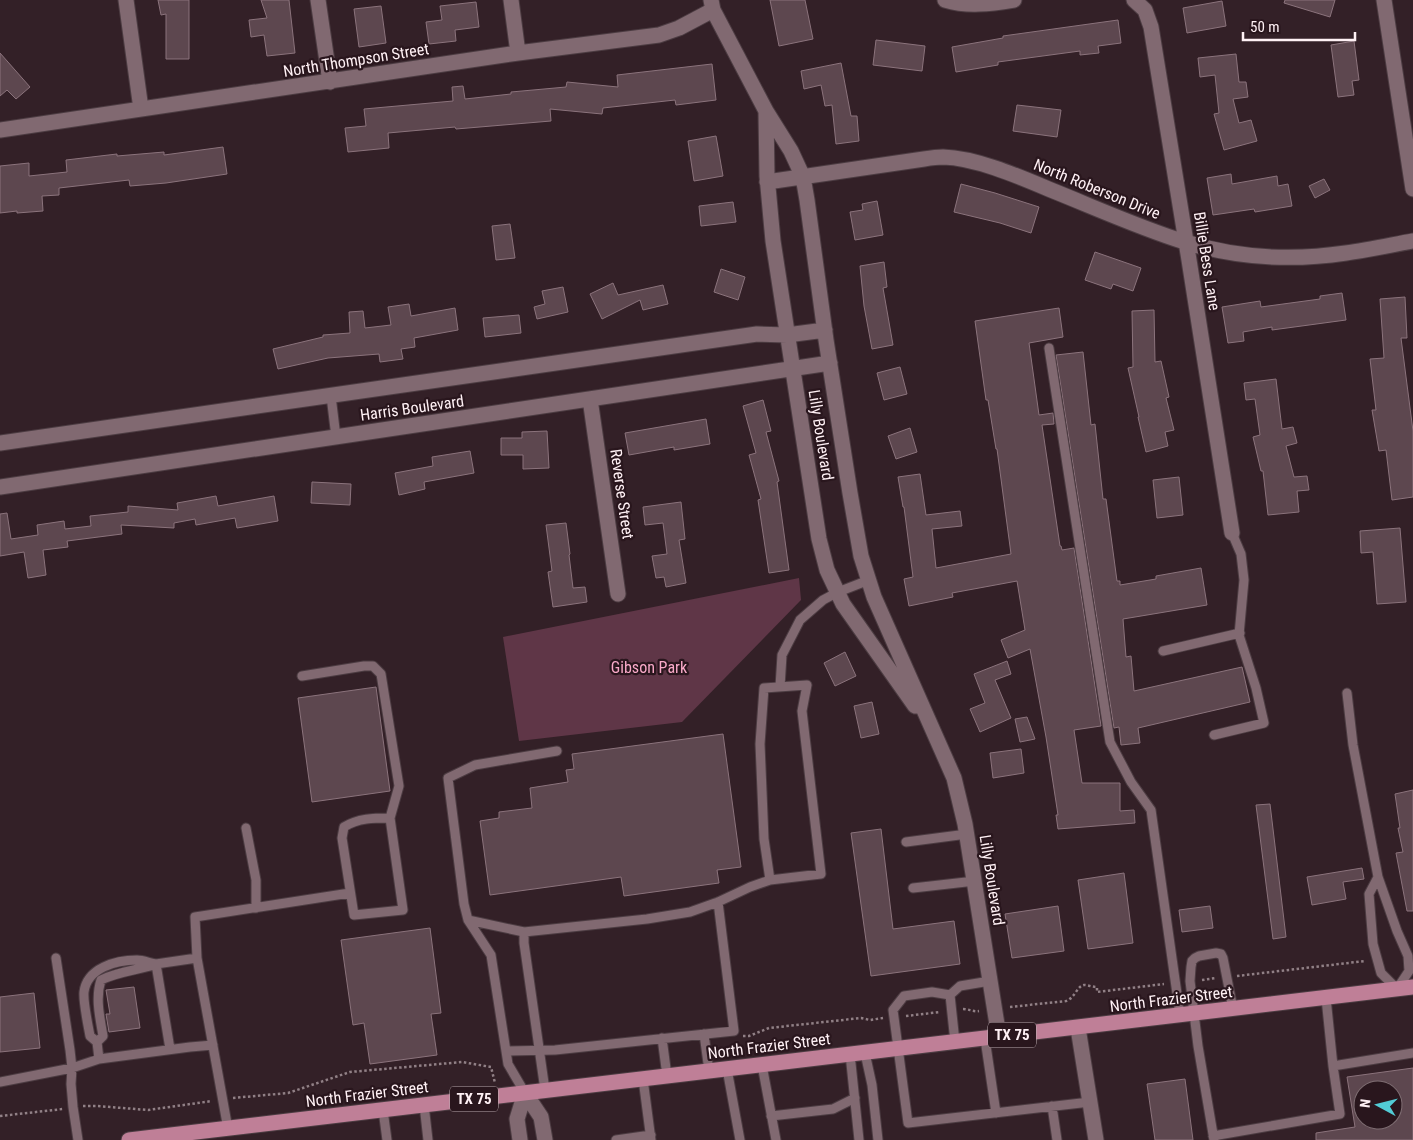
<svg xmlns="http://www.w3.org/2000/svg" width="1413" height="1140" font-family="'Roboto Condensed',sans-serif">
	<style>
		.green { fill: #5f3647 }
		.building { fill: #5d474f; stroke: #8b737c; fill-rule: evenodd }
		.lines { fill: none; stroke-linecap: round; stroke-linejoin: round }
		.lane-casing { stroke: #4c3c42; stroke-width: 11 }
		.street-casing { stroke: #4c3c42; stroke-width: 17 }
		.secondary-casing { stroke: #4c3c42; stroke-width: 17 }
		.primary-casing { stroke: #4c3c42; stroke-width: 17 }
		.path { stroke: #918086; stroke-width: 2.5; stroke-dasharray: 2.5 2.5; stroke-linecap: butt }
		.lane { stroke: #816971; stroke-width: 9 }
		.street { stroke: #816971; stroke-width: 15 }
		.secondary { stroke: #816971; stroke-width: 15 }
		.primary { stroke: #bf7f97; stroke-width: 15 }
		.labels { text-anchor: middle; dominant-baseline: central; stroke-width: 4.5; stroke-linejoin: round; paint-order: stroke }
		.shield { fill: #29161d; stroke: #bfafb4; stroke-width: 1 }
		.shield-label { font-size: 15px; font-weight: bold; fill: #fff1f5 }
		.street-label { font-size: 16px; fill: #fff1f5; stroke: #29161d }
		.park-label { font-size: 16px; fill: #faaac9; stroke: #29161d }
	</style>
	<rect width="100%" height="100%" fill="#332027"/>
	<!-- green -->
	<path class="green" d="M799,578L801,600L682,722L519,741L503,637Z"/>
	<!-- building -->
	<path class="building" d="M158,0H189V59H166V14L161,15Z
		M261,0H289L295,53L267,56L264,35L251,37L249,20L267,18Z
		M770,0H805L813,39L779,46Z
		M1285,0H1335L1330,17L1284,3Z
		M1222,1L1226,26L1187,33L1183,8Z
		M476,2L479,27L455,30L456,41L429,44L426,22L442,20L440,6Z
		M381,6L386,43L359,47L354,9Z
		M1118,20L1121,43L1098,46L1099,53L1080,55V51L998,62V65L956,72L952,47L1003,38V36Z
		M876,40L925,46L922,71L873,65Z
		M1354,41L1359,80L1352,81L1354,95L1338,97L1331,45Z
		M0,53L30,87L16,99L7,90L0,96Z
		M1236,54L1239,82H1246L1248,97L1233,99L1239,123L1251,120L1257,141L1224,150L1214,114L1219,113L1215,75L1200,77L1198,58Z
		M841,63L851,116H857L859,141L836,144L832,105L825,106L821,85L804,89L801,71Z
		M712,64L716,100L676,105L675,100L603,108L602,114L550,109L551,121L456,129L455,127L388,133L389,148L348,152L345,128L366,126L364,109L453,101L452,87L463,86L465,99L511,94V92L566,87L567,82L618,87L617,75Z
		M1017,105L1061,110L1057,137L1013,131Z
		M716,136L723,176L694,181L688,141Z
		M223,147L227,174L166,183L130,186L129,180L59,188V195L42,196L43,211L17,213V211L0,213V166L29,163V176L67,172L66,160L117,154V156L164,152V155Z
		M1231,174L1232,184L1277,176L1278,186L1288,184L1292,206L1255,212L1254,209L1213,215L1207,178Z
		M1324,179L1330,190L1315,198L1309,186Z
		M961,184L995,193L1039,207L1031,233L1000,223L954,212Z
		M877,201L883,235L855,240L850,212L863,210L862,204Z
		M733,202L736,222L701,226L699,206Z
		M510,224L515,258L496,260L492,226Z
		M1095,252L1141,268L1133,291L1113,284L1111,289L1085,280Z
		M884,262L887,287L883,288L893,345L872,349L864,306L860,266Z
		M721,269L745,277L738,300L714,292Z
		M613,283L618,295L663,285L668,304L643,310L640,300L602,319L590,294Z
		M563,287L568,312L537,319L534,307L545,304L542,291Z
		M1342,293L1346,320L1272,330V327L1243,332L1244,341L1228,343L1222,307L1260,301L1261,307L1320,299V296Z
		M1405,297L1407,338H1401L1413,431V497L1392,500L1386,450L1379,451L1372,410H1376L1370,359L1384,358L1380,299Z
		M409,304L411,316L455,308L458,330L414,338L415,347L401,349L403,359L380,362L379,354L328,358L278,369L273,349L323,337V335L350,333L349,312L363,311L365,328L391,325L388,307Z
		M1059,308L1063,337L1029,343L1039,415L1053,413L1054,424L1042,425L1060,546H1061L1062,550L1074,548L1101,726L1074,730L1082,783H1120V811L1134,810L1135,823L1058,829L1056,815H1058L1046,737L1030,649L1008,658L1001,640L1025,630L1017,581L952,593L953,597L909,606L904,579L913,577L904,507H903L898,477L920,474L926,515L960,511L962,526L932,529L936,568L1011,554L997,449H996L988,400H986L975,321Z
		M1154,310L1155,362L1161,361L1169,397L1166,398L1174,430L1165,432L1168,446L1146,452L1138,417H1139L1128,368L1133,367L1132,311Z
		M519,315L521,333L485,337L483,318Z
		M1083,352L1091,425L1095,424L1103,499H1106L1117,581H1120V585L1156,579V576L1201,568L1207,605L1123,619L1126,657L1131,656L1134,691L1242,667L1250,702L1138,728L1140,743L1121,745L1119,727L1114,728L1056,355Z
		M900,367L907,394L884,400L877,373Z
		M1276,379L1282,429L1293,427L1297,443L1286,446L1294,477L1307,476L1309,490L1297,491L1299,512L1268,515L1263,471H1261L1253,437L1260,435L1255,399L1246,400L1244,383Z
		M763,400L771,431L766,432L779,481L777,482L789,570L769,573L758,500L761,499L749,455L756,453L743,406Z
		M706,419L710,444L674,450V447L629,455L625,433Z
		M910,428L917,452L896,459L888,436Z
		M547,431L549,468L523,469V455H501V438H522V432Z
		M470,451L474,473L424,482L425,489L399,495L395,473L433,466L432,457Z
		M1179,477L1183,515L1157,518L1153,480Z
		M312,482L351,484L350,505L311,503Z
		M216,496L218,506L274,496L278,521L237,528L235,518L196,525L195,519L174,523V528L121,525L122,534L67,541L68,547L43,550L46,575L28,578L24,552L0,556V514L7,513L11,539L38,535L37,525L64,521L65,529L91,526L90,516L128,512V506L178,510L177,503Z
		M681,502L685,539L679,540L686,583L666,587L664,577L656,578L652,556L667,554L663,523L645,525L643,507Z
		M566,523L570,554L569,555L573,588L585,587L587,602L553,607L548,572L552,571L546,525Z
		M1400,528L1406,602L1377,604L1373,552L1361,553L1360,531Z
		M845,652L856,676L835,686L824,663Z
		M1007,661L1011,674L995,680L1011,718L980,732L970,709L985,703L974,674Z
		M376,687L390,791L312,802L298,698Z
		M872,702L879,734L861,738L854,706Z
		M1027,717L1035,739L1020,742L1015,719Z
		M723,734L741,867L717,870L719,883L624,896L621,877L490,895L480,821L499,818V812L532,808L530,788L568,782L566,770L574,769L572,754Z
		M1021,749L1024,773L993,778L990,753Z
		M1413,790V911H1407L1396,853L1403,852L1398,828H1400L1395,794Z
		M1270,804L1286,937L1273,939L1256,805Z
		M881,829L893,929L954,921L960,964L871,976L851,833Z
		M1362,868L1364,879L1343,882L1346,899L1312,905L1307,877Z
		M1124,873L1133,943L1088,949L1078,880Z
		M1058,906L1064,951L1012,958L1005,914Z
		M1210,906L1213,928L1182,932L1179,910Z
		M430,928L441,1013L431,1014L437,1055L370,1064L364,1023L353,1025L341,940Z
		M134,987L140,1028L109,1032L106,1014H110L106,990Z
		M34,993L40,1048L0,1052V997Z
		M1413,1068V1140H1316V1133L1355,1127L1347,1077ZM1363,1090H1393V1120H1363Z
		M1185,1079L1193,1140H1155L1147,1084Z"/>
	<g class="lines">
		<!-- lane casing -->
		<g class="lane-casing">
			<path id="lane" d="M1049,348L1110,742L1131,782L1151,810L1180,1015
				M331,396L336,437
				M1163,651L1240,633
				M302,676L364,666H373L381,674L399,786L390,818C374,818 358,818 344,827L342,838L354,915L403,910L390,818
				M807,685L802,711L821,874L770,880L764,839L760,744L764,688Z
				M780,687L782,655L800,620L823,600L838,592L869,580
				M1347,693L1353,745L1378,877
				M1214,735L1264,723L1256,688L1239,635L1244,580L1241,554L1232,533
				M246,828L256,880V908
				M906,842L967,834
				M1378,877L1397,931L1408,956L1409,971L1397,989L1381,973L1373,944L1369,894Z
				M913,888L975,881
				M468,920L524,932
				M56,958L70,1050L72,1068L71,1084L73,1107L78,1140
				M950,995L960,986L990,981
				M1326,998L1333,1066L1413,1053
				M704,1034L709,1071
				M662,1038L667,1076
				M985,1039L996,1113
				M97,1042L103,1036C100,1018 95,998 101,980C117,972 137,970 154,965
				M955,1042L950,995L932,992L904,996L893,1010L908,1123L1090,1102
				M170,1049L156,964L197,958
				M506,1051L555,1050L734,1031L718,902
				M865,1053L872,1085L878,1140
				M850,1054L859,1140
				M99,1059L97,1042L90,1036C88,1025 83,1002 84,992C87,968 116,960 137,960C143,960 150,963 156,964
				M762,1065L776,1140
				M727,1069L740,1140
				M643,1079L651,1140
				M0,1082L72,1068L99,1059L190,1047L213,1045
				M545,1090L524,943V932L647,919L690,912L718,902L750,887L770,880
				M525,1093L508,1064L491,955L468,920L464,904L448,778L475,765L557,751
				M424,1105L428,1140
				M1052,1106L1057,1140
				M383,1110L387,1140
				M771,1116L833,1109L855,1098
				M228,1129L197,958L195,917L350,893
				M1213,1136L1340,1114L1333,1066
				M616,1140L651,1135
				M1214,1140L1198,1046L1190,981L1191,967L1192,961L1195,958L1199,956L1216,953L1221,954L1223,958L1233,1009"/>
		</g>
		<!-- street casing -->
		<g class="street-casing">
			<path id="street" d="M126,0L141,109
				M318,0L330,82
				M511,0L518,53
				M711,0L713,10L766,111L791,151L803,177L807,200L826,340L850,493L861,556L874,597L954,778L965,824L999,1037
				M945,0C968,7 990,4 1014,0
				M1134,0L1145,10L1151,27L1189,260L1232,533
				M1384,0L1413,189
				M766,113L767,176L773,241L819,539L827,570L843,604L915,706
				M0,130L518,53L659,35L679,28L713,10
				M767,182L924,159C930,158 937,157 943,157C977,158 1020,177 1051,190C1096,208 1140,228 1185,242C1237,258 1292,261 1346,253C1368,250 1391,245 1413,241
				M590,399L618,594
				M0,443L757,334L787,335L825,330
				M0,487L830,363
				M1078,1028L1096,1140"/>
		</g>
		<!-- secondary casing -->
		<g class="secondary-casing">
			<path id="secondary" d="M525,1093L541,1117L545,1140
				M520,1140L517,1119L525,1093"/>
		</g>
		<!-- primary casing -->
		<g class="primary-casing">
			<path id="primary" d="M129,1140L1413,987"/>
		</g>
		<!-- path -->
		<path class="path" d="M1237,976L1365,961
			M1202,980L1216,978
			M1010,1007L1066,1001C1075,998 1077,986 1084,985C1088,985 1092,987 1097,987V992L1164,984
			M963,1009C969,1009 973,1012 979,1011
			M906,1016L940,1012
			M743,1036H749L769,1028L861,1018L870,1020L883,1018
			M233,1098L288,1093L350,1072L462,1062L491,1067L495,1083
			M83,1106H97L148,1110L212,1101
			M0,1116L63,1109"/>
		<!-- lane -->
		<use href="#lane" class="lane"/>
		<!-- street -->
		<use href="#street" class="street"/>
		<!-- secondary -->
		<use href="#secondary" class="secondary"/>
		<!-- primary -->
		<use href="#primary" class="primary"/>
	</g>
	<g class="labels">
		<!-- shield labels -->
		<g class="shield">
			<rect x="988" y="1022.5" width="48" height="25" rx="4"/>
			<rect x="450" y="1086.5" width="48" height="25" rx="4"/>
		</g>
		<g class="shield-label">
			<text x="1012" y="1035">TX 75</text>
			<text x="474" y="1099">TX 75</text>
		</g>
		<!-- street labels -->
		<g class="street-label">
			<text transform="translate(356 60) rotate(-9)">North Thompson Street</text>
			<text transform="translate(1097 189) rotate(22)">North Roberson Drive</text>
			<text transform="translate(1207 261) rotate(81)">Billie Bess Lane</text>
			<text transform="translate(412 408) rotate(-8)">Harris Boulevard</text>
			<text transform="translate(821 435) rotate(81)">Lilly Boulevard</text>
			<text transform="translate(622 494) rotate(82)">Reverse Street</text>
			<text transform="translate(992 880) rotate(81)">Lilly Boulevard</text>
			<text transform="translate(1171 999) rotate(-7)">North Frazier Street</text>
			<text transform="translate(769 1046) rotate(-7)">North Frazier Street</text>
			<text transform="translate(367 1094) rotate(-7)">North Frazier Street</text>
		</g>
		<!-- park labels -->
		<g class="park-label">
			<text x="649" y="667">Gibson Park</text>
		</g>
	</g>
	<!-- north arrow -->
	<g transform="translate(1378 1105) rotate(277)"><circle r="24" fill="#29161d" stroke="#7f6e73"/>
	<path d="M0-4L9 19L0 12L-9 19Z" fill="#52ccd6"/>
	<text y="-8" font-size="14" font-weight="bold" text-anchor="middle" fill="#fff1f5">N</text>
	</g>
	<!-- scale -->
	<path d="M1243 32v8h112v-8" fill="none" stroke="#fff1f5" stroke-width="2.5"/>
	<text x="1250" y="32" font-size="15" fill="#fff1f5" stroke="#29161d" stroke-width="4" paint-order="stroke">50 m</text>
</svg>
